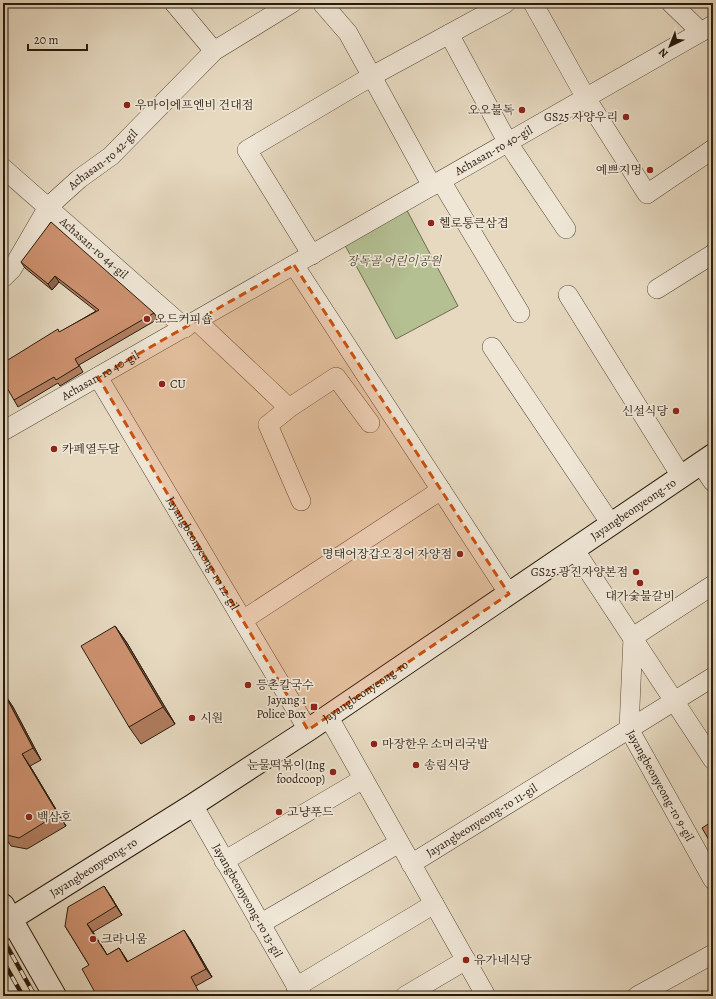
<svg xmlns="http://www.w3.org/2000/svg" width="716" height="999" font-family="Alegreya,'Noto Serif KR',serif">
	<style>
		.green { fill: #b4bf92; stroke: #6e6d50 }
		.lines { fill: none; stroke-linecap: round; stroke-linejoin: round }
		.street-casing { stroke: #574a3a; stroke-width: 20 }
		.secondary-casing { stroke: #271b0d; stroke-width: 24 }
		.street { stroke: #efe6d6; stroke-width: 19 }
		.secondary { stroke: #efe6d6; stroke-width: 22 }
		.rail-casing { stroke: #271b0d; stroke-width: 4.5 }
		.rail { stroke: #efe6d6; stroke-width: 3; stroke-dasharray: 9; stroke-linecap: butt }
		.wall { fill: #b07d5f; stroke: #271b0d }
		.shaded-wall { fill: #90664e; stroke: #271b0d }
		.building { fill: #cd916f; stroke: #271b0d }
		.marked { fill: #cb500c; fill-opacity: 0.2; stroke: #cb500c; stroke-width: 3; stroke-dasharray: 8 5; stroke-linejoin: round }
		.poi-dot { fill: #8f2418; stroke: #efe6d6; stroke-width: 1.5 }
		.labels { text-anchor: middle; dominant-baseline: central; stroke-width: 3.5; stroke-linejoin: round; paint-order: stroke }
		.poi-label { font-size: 12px; fill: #271b0d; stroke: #efe6d6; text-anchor: start }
		.street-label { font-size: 12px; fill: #271b0d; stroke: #efe6d6 }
		.park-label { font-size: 12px; font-style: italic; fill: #514c35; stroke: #efe6d6 }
	</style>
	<rect width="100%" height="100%" fill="#e6d9c0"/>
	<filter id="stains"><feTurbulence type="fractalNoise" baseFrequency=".005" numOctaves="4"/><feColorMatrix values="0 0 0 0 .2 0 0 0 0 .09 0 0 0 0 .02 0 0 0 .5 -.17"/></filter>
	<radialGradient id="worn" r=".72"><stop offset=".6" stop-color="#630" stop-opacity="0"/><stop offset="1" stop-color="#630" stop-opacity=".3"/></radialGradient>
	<!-- green -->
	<path class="green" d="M403,203L458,306L396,339L341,238Z"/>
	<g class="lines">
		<!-- street casing -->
		<g class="street-casing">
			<g id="street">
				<path d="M174,3L214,51"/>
				<path d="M322,3L348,33L432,186"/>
				<path d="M533,3L586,98L647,194L713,149"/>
				<path d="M671,3L701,32"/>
				<path d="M449,34L508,143L566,229"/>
				<path id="s1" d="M3,168L185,328"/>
				<path d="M441,181L520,313"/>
				<path d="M312,255L247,150L372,76L506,3"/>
				<path d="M294,265L509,594"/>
				<path id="s2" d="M3,278L12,269L48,207L79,179L111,156L214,51L292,3"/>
				<path d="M657,289L713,254"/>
				<path d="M568,295L681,476"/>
				<path d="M197,321L289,408"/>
				<path d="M492,347L611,524"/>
				<path id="s3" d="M98,377L308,730"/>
				<path id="s4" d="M3,431L713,25"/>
				<path d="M700,463L713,482"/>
				<path d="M301,501L268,425L289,408L336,377L370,423"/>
				<path d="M574,549L713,760"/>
				<path id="s5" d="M713,585L633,637L629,729L713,880"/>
				<path d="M243,620L441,490"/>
				<path d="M328,716L486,996"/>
				<path id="s6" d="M193,805L302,996"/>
				<path d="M224,861L363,779"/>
				<path id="s7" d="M411,864L713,677"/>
				<path d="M260,924L399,843"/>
				<path d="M296,987L434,904"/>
				<path d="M405,996L466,960"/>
				<path d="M637,996L713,954"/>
			</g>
		</g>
		<!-- secondary casing -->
		<g class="secondary-casing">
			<g id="secondary">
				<path d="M3,905L55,996"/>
				<path id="s8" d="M3,929L11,919L193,805L308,730L713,455"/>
				<path d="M3,982L11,996"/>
			</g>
		</g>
		<!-- street -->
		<use href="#street" class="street"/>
		<!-- secondary -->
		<use href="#secondary" class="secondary"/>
		<!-- rail casing -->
		<g class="rail-casing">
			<path id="rail" d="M3,939L35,996
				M3,961L23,996"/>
		</g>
		<!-- rail -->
		<use href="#rail" class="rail"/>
	</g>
	<!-- wall -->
	<path class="wall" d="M21,262L154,313L158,319L79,365L83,372L60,386L58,383L18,407L14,400L60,332L96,311L59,282L52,290L25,268Z
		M115,626L127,643L175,724L141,744L129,727Z
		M5,695L13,707L41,760L30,766L66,826L27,849L11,846L3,834Z
		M110,895L122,915L93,932L107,955L119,948L128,962L190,939L212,977L196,986L89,965L65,926Z"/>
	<!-- shaded-wall -->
	<path class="shaded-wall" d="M55,276L59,282L52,290L48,284Z
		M115,626L127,643L175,724L163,707Z
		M5,695L13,707L41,760L33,748Z
		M22,754L30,766L66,826L58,814Z
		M104,886L110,895L122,915L116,906Z
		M87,924L93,932L113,964L107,955Z
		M184,930L190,939L212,977L206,969Z
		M119,948L125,957L133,971L127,962Z"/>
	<!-- building -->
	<path class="building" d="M51,222L154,313L75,359L79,366L56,380L54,377L14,400L3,381V363L58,329L59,332L99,310L55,276L48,284L21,262Z
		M115,626L163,707L129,727L81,646Z
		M5,695L33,748L22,754L58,814L19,838L3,834V696Z
		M713,821V847L702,828Z
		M104,886L116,906L87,924L107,955L119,948L127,962L184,930L206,969L191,977L201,996H97L82,969L89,965L65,926L68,907Z"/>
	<!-- marked area -->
	<path class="marked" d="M294,265L509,594L308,730L98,377Z"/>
	<!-- markers -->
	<g class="poi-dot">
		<circle cx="127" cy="105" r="4"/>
		<circle cx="522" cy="110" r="4"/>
		<circle cx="626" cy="117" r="4"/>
		<circle cx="650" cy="170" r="4"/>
		<circle cx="431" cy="223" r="4"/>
		<circle cx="147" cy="319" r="4"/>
		<circle cx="162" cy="384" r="4"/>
		<circle cx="676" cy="411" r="4"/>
		<circle cx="54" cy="449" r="4"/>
		<circle cx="460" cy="554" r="4"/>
		<circle cx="636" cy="572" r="4"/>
		<circle cx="640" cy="583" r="4"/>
		<circle cx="248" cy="685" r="4"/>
		<rect x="310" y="703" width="8" height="8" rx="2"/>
		<circle cx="192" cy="718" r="4"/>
		<circle cx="374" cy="744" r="4"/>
		<circle cx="416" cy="765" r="4"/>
		<circle cx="333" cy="772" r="4"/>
		<circle cx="279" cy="812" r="4"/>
		<circle cx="29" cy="817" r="4"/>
		<circle cx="93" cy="939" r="4"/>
		<circle cx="466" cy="960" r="4"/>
	</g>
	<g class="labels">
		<!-- poi labels -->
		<g class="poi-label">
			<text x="135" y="105">우마이에프엔비 건대점</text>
			<text x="514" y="110" text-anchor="end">오오불독</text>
			<text x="618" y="117" text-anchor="end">GS25 자양우리</text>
			<text x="642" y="170" text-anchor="end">예쁘지멍</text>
			<text x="439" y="223">헬로통큰삼겹</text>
			<text x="155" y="319">오드커피숍</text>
			<text x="170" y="384">CU</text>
			<text x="668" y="411" text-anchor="end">신설식당</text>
			<text x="62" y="449">카페열두달</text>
			<text x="452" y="554" text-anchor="end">명태어장갑오징어 자양점</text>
			<text x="628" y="572" text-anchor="end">GS25 광진자양본점</text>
			<text x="640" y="596" text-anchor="middle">대가숯불갈비</text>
			<text x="256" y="685">등촌칼국수</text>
			<text x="306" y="700" text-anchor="end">Jayang 1<tspan x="306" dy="14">Police Box</tspan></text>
			<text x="200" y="718">시원</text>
			<text x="382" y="744">마장한우 소머리국밥</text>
			<text x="325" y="765" text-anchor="end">눈물떡볶이(Ing<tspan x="325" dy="14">foodcoop)</tspan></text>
			<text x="424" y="765">송림식당</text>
			<text x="287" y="812">고냥푸드</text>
			<text x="37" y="817">백삼호</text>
			<text x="101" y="939">크라니움</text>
			<text x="474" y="960">유가네식당</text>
		</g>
		<!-- street labels -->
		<g class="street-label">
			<text stroke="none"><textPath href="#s4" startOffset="565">Achasan-ro 40-gil</textPath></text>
			<text stroke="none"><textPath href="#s2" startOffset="157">Achasan-ro 42-gil</textPath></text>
			<text stroke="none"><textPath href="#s1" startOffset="121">Achasan-ro 44-gil</textPath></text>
			<text stroke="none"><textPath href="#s4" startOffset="112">Achasan-ro 40-gil</textPath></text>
			<text stroke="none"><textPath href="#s8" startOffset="758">Jayangbeonyeong-ro</textPath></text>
			<text stroke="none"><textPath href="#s3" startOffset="205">Jayangbeonyeong-ro 12-gil</textPath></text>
			<text stroke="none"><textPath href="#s8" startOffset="434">Jayangbeonyeong-ro</textPath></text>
			<text stroke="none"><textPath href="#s5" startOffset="252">Jayangbeonyeong-ro 9-gil</textPath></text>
			<text stroke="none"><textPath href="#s7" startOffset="83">Jayangbeonyeong-ro 11-gil</textPath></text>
			<text stroke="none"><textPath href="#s8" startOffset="110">Jayangbeonyeong-ro</textPath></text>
			<text stroke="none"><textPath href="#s6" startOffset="110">Jayangbeonyeong-ro 13-gil</textPath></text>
		</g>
		<!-- park labels -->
		<g class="park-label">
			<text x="394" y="261">장독골 어린이공원</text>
		</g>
	</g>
	<!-- margin -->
	<rect width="716" height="999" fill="none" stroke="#e6d9c0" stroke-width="16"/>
	<rect x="4" y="4" width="708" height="991" fill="none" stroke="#271b0d" stroke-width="2"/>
	<rect x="8" y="8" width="700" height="983" fill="none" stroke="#271b0d"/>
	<!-- north arrow -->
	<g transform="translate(670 46) rotate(223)" stroke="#efe6d6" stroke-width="3" paint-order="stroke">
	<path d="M0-3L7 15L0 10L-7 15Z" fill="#271b0d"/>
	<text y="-6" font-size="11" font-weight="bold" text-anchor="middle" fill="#271b0d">N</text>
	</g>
	<!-- scale -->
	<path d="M28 44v6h59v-6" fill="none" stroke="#271b0d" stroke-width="2"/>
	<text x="34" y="44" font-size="12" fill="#271b0d" stroke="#efe6d6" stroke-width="3" paint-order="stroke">20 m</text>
	<rect width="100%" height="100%" filter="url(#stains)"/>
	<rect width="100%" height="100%" fill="url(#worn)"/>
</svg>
